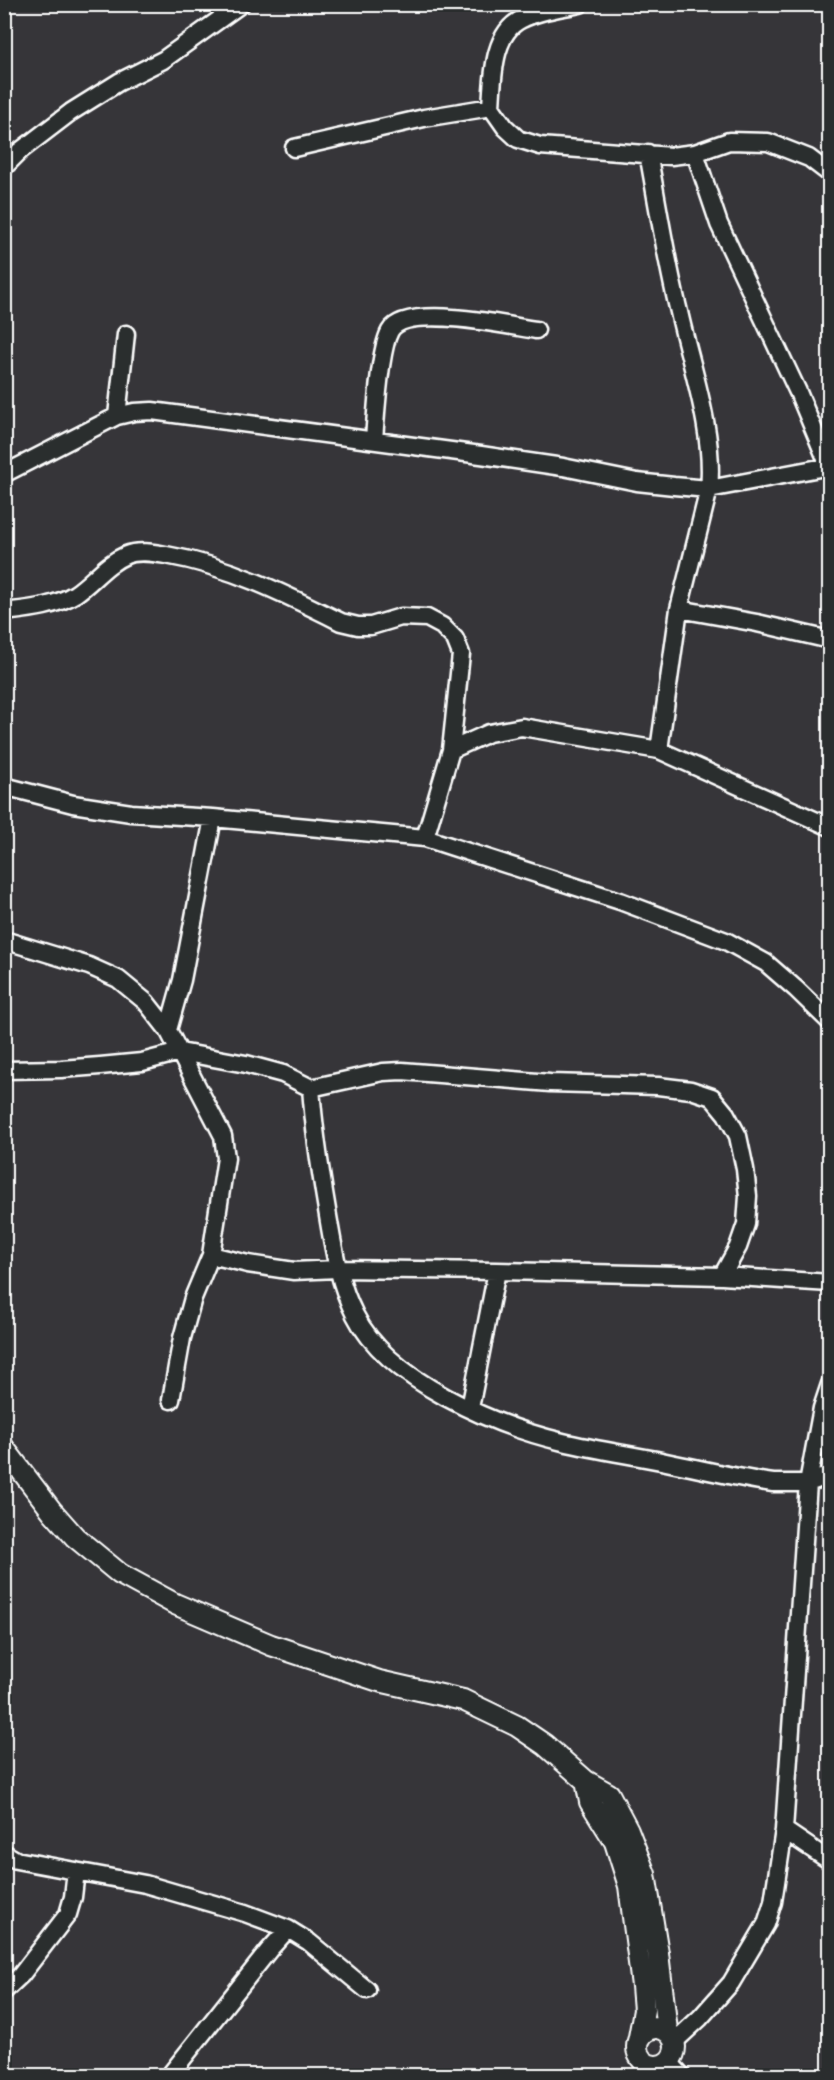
<svg xmlns="http://www.w3.org/2000/svg" width="834" height="2080" font-family="'Patrick Hand',sans-serif">
	<style>
		.lines { fill: none; stroke-linecap: round; stroke-linejoin: round }
		.minor-casing { stroke: #fff; stroke-width: 21 }
		.tertiary-casing { stroke: #fff; stroke-width: 24 }
		.minor { stroke: #2a2d2e; stroke-width: 16 }
		.tertiary { stroke: #2a2d2e; stroke-width: 20 }
	</style>
	<rect width="100%" height="100%" fill="#363539"/>
	<filter id="ink" filterUnits="userSpaceOnUse"><feTurbulence type="fractalNoise" baseFrequency=".0167" numOctaves="2"/><feDisplacementMap in="SourceGraphic" scale="12" xChannelSelector="R" yChannelSelector="G"/><feConvolveMatrix kernelMatrix="1 2 1 2 8 2 1 2 1" color-interpolation-filters="sRGB"/></filter>
	<g filter="url(#ink)">
		<g class="lines">
			<!-- minor casing -->
			<g class="minor-casing">
				<path id="minor" d="M491,107C493,79 492,33 522,19C540,10 561,8 580,4
					M294,148L424,118L491,107L505,127L518,139L540,146L671,156L695,153L729,141L768,142L809,158L830,174
					M648,153C658,206 666,260 679,312C691,367 715,432 709,489L679,609L659,750
					M695,153L719,224L798,392L829,466
					M4,167L20,151L71,112L119,82L163,60L241,4
					M117,416L126,334
					M374,440C376,415 379,351 390,331C406,303 508,326 536,330
					M4,474L117,416L134,412L152,411L481,455L563,467L637,482L674,486L709,489L830,466
					M679,609L757,623L830,640
					M4,612C29,609 54,607 75,594C93,582 105,564 126,555C138,550 154,553 166,555C229,566 285,594 341,622L358,626H371L401,617L427,618L442,626L455,639L461,654L451,750L425,838
					M451,750L489,733L522,727L659,750L830,827
					M4,786L73,804L131,813L213,818L425,838L620,901L726,941L766,963L796,989L830,1022
					M4,940L89,966L118,979L146,1002L168,1030L223,1136L226,1158L211,1255L193,1298L182,1338L171,1400
					M168,1030L182,980L213,818
					M4,1070L61,1069L100,1066L142,1062L180,1052L246,1064L283,1074L311,1088C314,1129 320,1169 327,1210C333,1245 338,1282 355,1315C388,1381 495,1426 563,1442C597,1450 632,1455 666,1462C702,1469 737,1478 773,1483H808L830,1475
					M311,1088L383,1072L402,1071L550,1083L658,1086L691,1090L712,1097L726,1114L738,1136L745,1169L748,1196L746,1224L738,1247L722,1276
					M211,1255L248,1264L294,1271L337,1269L497,1271L722,1276L830,1283
					M470,1408L497,1271
					M784,1830L830,1861
					M4,1853L16,1860L145,1884L245,1913L288,1929
					M4,1991L21,1975L68,1914L73,1897L76,1871
					M674,2042L700,2018L731,1983L766,1924L773,1902L784,1830L808,1483L822,1408L830,1384
					M669,2062L682,2076
					M169,2076L269,1950L288,1929L309,1942L367,1990"/>
			</g>
			<!-- tertiary casing -->
			<g class="tertiary-casing">
				<path id="tertiary" d="M4,1448L52,1511L75,1537L120,1574L175,1604L271,1645L379,1681L463,1700L517,1726L545,1745L586,1781L609,1794L628,1830L645,1874L658,1953L667,2031
					M586,1781L590,1802L615,1842L629,1886L642,1986L644,2010L639,2037
					M637 2047a19 19 0 1 1 38 0a19 19 0 1 1-38 0Z"/>
			</g>
			<!-- minor -->
			<use href="#minor" class="minor"/>
			<!-- tertiary -->
			<use href="#tertiary" class="tertiary"/>
		</g>
	</g>
	<!-- margin -->
	<rect width="834" height="2080" fill="none" stroke="#2a2d2e" stroke-width="24"/>
	<rect x="12" y="12" width="810" height="2056" fill="none" stroke="#fff" stroke-width="2" filter="url(#ink)"/>
</svg>
